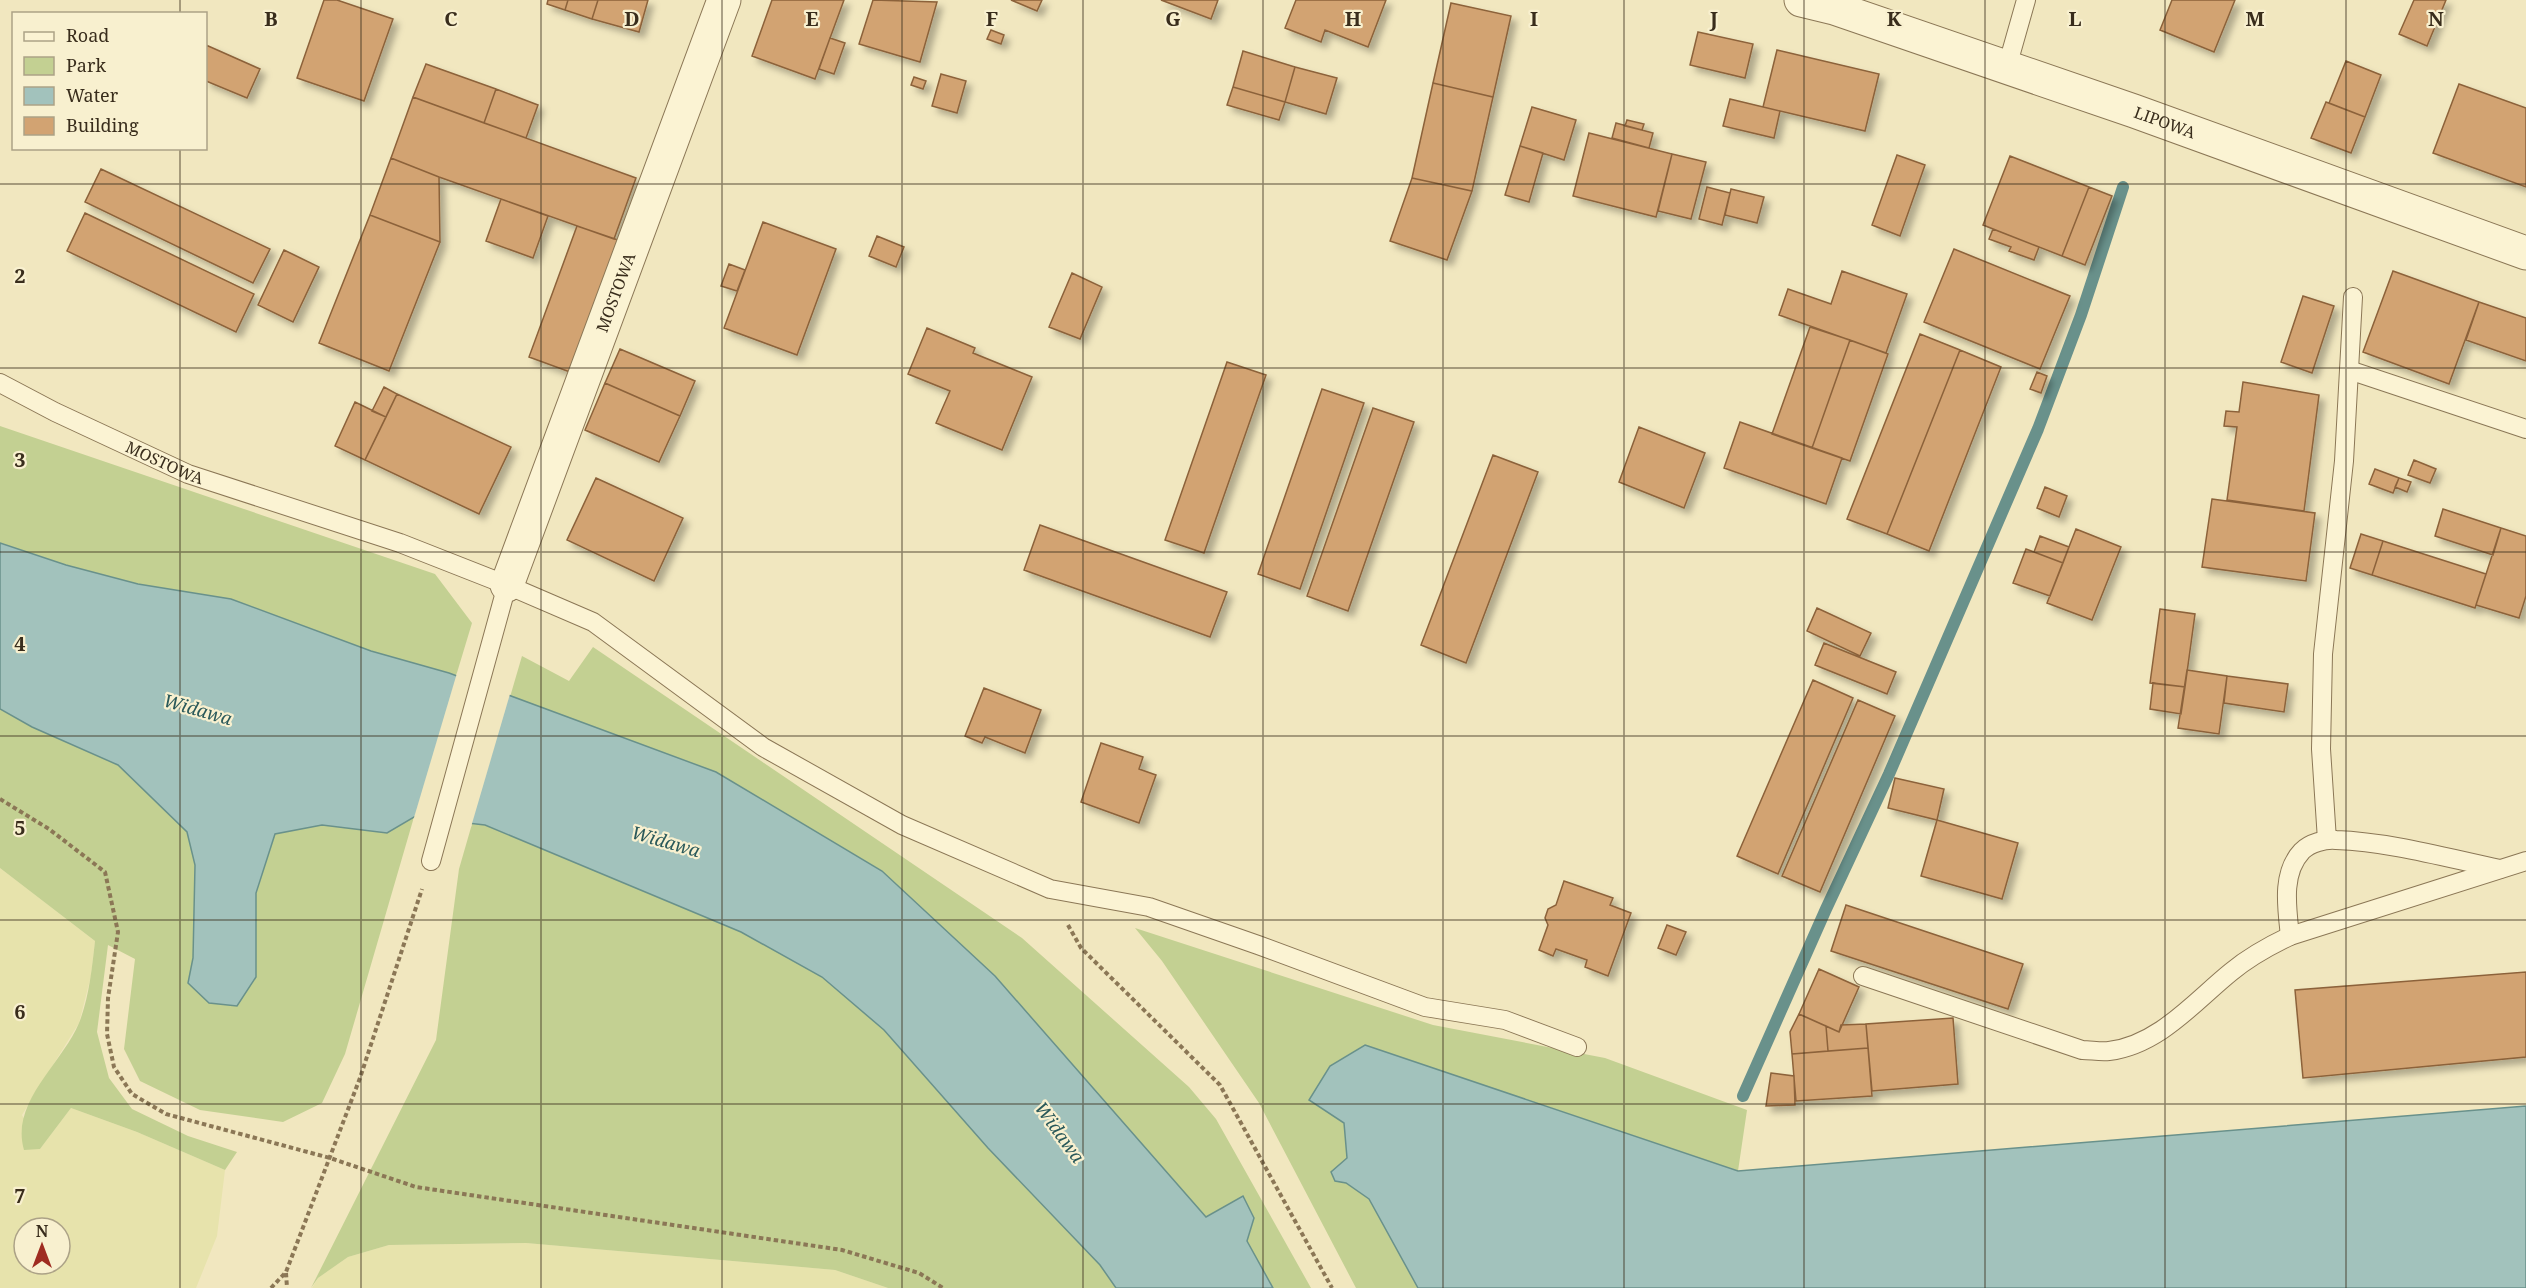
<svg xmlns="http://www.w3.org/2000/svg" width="2526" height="1288" font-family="'Noto Serif',serif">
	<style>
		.farmland { fill: #e7e3ac; fill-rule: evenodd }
		.green { fill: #c3d092 }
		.water { fill: #a2c2bc; stroke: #69918b; stroke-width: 1.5 }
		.pier { fill: #f1e7bf }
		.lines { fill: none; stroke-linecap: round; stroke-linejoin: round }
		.stream { stroke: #69918b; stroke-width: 12 }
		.building { fill: #d2a372; stroke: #8c623a; stroke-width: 1.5; filter: url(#shadow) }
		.service-casing { stroke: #8b7756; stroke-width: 20 }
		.minor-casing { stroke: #8b7756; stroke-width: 35 }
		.path { stroke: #8b7756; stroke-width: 4; stroke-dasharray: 4.5 3; stroke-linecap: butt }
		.service { stroke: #fbf3d3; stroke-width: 18 }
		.minor { stroke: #fbf3d3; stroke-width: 33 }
		.grid { fill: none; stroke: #392d1c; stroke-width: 1.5; stroke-opacity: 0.55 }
		.labels { text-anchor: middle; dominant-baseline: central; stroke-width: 4.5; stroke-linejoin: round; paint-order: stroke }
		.street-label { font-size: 16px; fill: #392d1c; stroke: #f8f0cf }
		.water-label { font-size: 18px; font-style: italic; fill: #2a595a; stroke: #f8f0cf }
		.grid-label { font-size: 20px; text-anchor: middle; font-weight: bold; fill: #392d1c; stroke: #f8f0cf; stroke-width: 4.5; stroke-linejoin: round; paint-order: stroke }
	</style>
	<defs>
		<filter id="shadow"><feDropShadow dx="5.5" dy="5.5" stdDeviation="3" flood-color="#0004"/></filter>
	</defs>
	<rect width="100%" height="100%" fill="#f1e7bf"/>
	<!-- farmland -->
	<path class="farmland" d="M0,868L95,941L91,976L79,1023L22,1115L40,1149L71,1108L137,1132L225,1170L217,1236L196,1288H0ZM24,1228H60V1264H24Z
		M526,1243L835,1270L888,1288H312L318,1278L348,1257L389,1245Z"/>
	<!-- green -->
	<path class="green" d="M0,426L435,574L472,623L456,676L371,651L231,599L138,584L66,565L0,543Z
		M593,647L1022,938L1189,1087L1216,1119L1311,1288H1273L1247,1241L1254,1218L1243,1197L1206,1217L995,976L882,871L716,772L510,697L522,656L569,681Z
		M0,709L32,727L118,765L187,832L195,865L193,958L189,983L256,977V893L275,834L322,825L387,833L414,817L345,1054L322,1103L283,1122L200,1110L140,1081L124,1049L135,959L108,945L97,1032L109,1078L132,1109L188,1136L237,1152L225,1170L137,1132L71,1108L40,1149L24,1150C10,1102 62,1064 79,1023C89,998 92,968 95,941L0,868Z
		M472,824L485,825L741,932L822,977L884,1030L988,1148L1100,1265L1116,1288H888L835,1270L526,1243L389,1245L348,1257L318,1278L311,1288L436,1040L459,869Z
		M1135,928L1433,1025L1605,1058L1747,1110L1738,1171L1365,1045L1344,1123L1347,1158L1332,1172L1335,1180L1346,1183L1369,1199L1418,1288H1356L1259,1103L1162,961Z"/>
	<!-- water -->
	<path class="water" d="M0,543L66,565L138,584L231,599L371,651L449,673L716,772L882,871L995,976L1206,1217L1243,1196L1254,1218L1247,1241L1273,1288H1116L1100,1265L988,1148L884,1030L822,977L741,932L485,825L414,817L387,833L322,825L275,834L256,893V977L237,1006L209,1003L188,983L193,958L195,865L187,832L118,765L32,727L0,709Z
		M1365,1045L1738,1171L2526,1106V1288H1418L1369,1199L1346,1183L1335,1181L1331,1172L1347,1158L1344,1123L1309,1100L1330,1066Z"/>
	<!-- pier -->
	<path class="pier" d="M457,673L510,694L471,827L413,821Z"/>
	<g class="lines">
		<!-- stream -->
		<path class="stream" d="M1743,1096L1826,909L1889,774L2038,429L2081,315L2123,187"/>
	</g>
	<!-- building -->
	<path class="building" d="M324,0H337L393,19L364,101L297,78Z
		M548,0H568L565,10L547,4Z
		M568,0H598L592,19L565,10Z
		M598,0H648L639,32L592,19Z
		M772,0H844L815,79L752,56Z
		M873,0L937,2L920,62L859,44Z
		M1011,0H1042L1037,11Z
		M1161,0H1218L1211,19Z
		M1296,0H1386L1368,47L1325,30L1321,42L1285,28Z
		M2172,0H2235L2214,52L2160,30Z
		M2414,0H2446L2427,46L2399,34Z
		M1451,3L1511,16L1493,97L1433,83Z
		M991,30L1004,35L1001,44L987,39Z
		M1698,32L1753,44L1745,78L1690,65Z
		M830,38L845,43L834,74L819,69Z
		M206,45L260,69L247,98L206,81Z
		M1777,50L1879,74L1865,131L1763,107Z
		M1243,51L1295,67L1285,102L1233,87Z
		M2346,61L2381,75L2365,117L2329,103Z
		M426,64L496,89L484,123L413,97Z
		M1295,67L1337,78L1326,114L1285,102Z
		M941,74L966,81L957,113L932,106Z
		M914,77L926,81L923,89L911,85Z
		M1433,83L1493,97L1472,191L1412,178Z
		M2459,84L2526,108V187L2433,153Z
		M1233,87L1285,102L1279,120L1227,105Z
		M496,89L538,105L526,138L484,123Z
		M413,97L636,178L614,239L439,177L391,158Z
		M1730,99L1780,111L1774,138L1723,126Z
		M2326,102L2365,117L2351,153L2311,138Z
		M1532,107L1576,120L1564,160L1520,146Z
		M1627,120L1644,124L1642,130L1625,126Z
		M1616,123L1653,133L1649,148L1612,138Z
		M1589,133L1672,154L1656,217L1573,196Z
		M1520,146L1543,153L1529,202L1505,195Z
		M1672,154L1706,162L1691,219L1658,211Z
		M1897,155L1925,165L1900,236L1872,225Z
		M2010,156L2089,187L2062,256L1983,225Z
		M391,158L439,177L440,242L370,215Z
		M101,169L270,249L253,283L85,202Z
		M1412,178L1472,191L1447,260L1390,241Z
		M1707,187L1730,193L1722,225L1699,219Z
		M2089,187L2112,196L2085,265L2062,256Z
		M1731,189L1764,197L1757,223L1725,215Z
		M501,199L548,216L533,258L486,241Z
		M85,213L254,294L236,332L67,251Z
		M370,215L440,242L389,371L319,343Z
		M763,222L836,249L797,355L724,328Z
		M577,226L618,240L570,372L529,357Z
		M1993,229L2039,247L2034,260L2009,251L2011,247L1989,239Z
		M877,236L904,247L896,267L869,256Z
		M1954,249L2070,296L2040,369L1924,322Z
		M284,250L319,267L293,322L258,305Z
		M729,264L745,270L737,291L721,286Z
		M1842,271L1907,294L1886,353L1779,315L1788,289L1831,304Z
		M2393,271L2479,302L2449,384L2363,352Z
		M1072,273L1102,287L1080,339L1049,327Z
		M2303,296L2334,306L2312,373L2281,362Z
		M2479,302L2526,318V361L2466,340Z
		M1810,327L1850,340L1812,448L1772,434Z
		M927,328L975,348L973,353L1032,377L1002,450L936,423L950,391L908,374Z
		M1920,334L1960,350L1887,534L1847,519Z
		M1850,340L1888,354L1850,461L1812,448Z
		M620,349L695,381L680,416L605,383Z
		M1960,350L2001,367L1929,551L1887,534Z
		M1227,362L1266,375L1204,553L1165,540Z
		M2037,372L2047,376L2041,393L2030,389Z
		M2243,382L2319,395L2304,511L2227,500L2237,427L2224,426L2226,411L2239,412Z
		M605,383L680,416L659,462L585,430Z
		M384,387L397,394L386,417L372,411Z
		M1322,389L1364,403L1300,589L1258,574Z
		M397,394L511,447L479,514L365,460Z
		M355,402L386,417L365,460L335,446Z
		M1373,408L1414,422L1348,611L1307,596Z
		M1740,422L1842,458L1826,504L1724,468Z
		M1639,427L1705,453L1684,508L1619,482Z
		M1493,455L1538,472L1466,663L1421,645Z
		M2414,460L2436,469L2430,483L2408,475Z
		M2375,469L2399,478L2393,493L2369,484Z
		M596,478L683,518L654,581L567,540Z
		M2399,478L2411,482L2407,492L2395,487Z
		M2045,487L2067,496L2059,517L2037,508Z
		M2212,499L2315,513L2306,581L2202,567Z
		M2443,509L2501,528L2493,555L2435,536Z
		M1040,525L1227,592L1210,637L1024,570Z
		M2501,528L2526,536V596L2519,618L2476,605Z
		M2076,529L2121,547L2092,620L2047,603Z
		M2361,534L2383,541L2372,575L2350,568Z
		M2040,536L2069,547L2063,563L2034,552Z
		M2383,541L2486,574L2475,608L2372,575Z
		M2026,549L2063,563L2050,596L2013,583Z
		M1817,608L1871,633L1860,656L1807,631Z
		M2160,609L2195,614L2185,687L2150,683Z
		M1824,643L1896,672L1887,694L1815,665Z
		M2187,670L2227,676L2219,734L2178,728Z
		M2227,676L2288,684L2284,712L2224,703Z
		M1813,680L1853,698L1778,874L1737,856Z
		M2153,683L2185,687L2181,714L2150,709Z
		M984,688L1041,710L1025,753L985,737L982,743L965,736Z
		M1858,700L1895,716L1820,892L1782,876Z
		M1101,743L1143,757L1139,769L1156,775L1139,823L1081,802Z
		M1895,778L1944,789L1937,820L1888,808Z
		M1937,820L2018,843L2002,899L1921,876Z
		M1564,881L1613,898L1610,905L1631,913L1608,976L1585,967L1587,960L1556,949L1553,956L1539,950L1548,925L1545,918L1548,909L1556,905Z
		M1846,905L2023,964L2008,1009L1831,951Z
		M1667,925L1686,932L1676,955L1658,948Z
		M1819,969L1859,987L1839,1032L1799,1014Z
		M2526,972V1057L2303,1078L2295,990Z
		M1799,1014L1826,1026L1828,1051L1792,1054L1790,1032Z
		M1953,1018L1958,1084L1872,1091L1866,1024Z
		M1866,1024L1868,1048L1828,1051L1826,1026L1839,1032L1841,1025Z
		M1868,1048L1872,1096L1796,1101L1792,1054Z
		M1771,1073L1794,1076L1795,1105L1766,1106Z"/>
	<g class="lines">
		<!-- service casing -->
		<g class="service-casing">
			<g id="service">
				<path d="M2007,67L2026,0"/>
				<path d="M2349,370L2526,429"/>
				<path id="s1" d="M0,383L55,412L188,474L400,543L507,585L593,622L763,747L902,825L1050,889L1149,907L1258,945L1425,1007L1505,1020L1577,1047"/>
				<path d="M2327,840L2321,749L2323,654L2344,461L2353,297"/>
				<path d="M431,861L507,585"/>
				<path d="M2290,936C2287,908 2281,873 2302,851C2310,843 2325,839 2336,840C2391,842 2447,858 2500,869"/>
				<path d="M1863,976L2082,1050C2091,1050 2100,1052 2109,1051C2159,1045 2195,1001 2231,972C2249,957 2269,946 2290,936L2526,861"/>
			</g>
		</g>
		<!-- minor casing -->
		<g class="minor-casing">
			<g id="minor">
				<path id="s2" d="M1801,0L1834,8L2134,111L2526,253"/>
				<path id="s3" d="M507,585L724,0"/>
			</g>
		</g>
		<!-- path -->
		<path class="path" d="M0,799L49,829L105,872L118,932L108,998L107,1034L114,1067L132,1094L166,1114L330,1158L416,1187L842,1250L919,1273L943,1288
			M1068,925L1081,948L1220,1085L1332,1288
			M286,1273L287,1288
			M271,1288L286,1272L360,1078L422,889"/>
		<!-- service -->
		<use href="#service" class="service"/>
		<!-- minor -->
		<use href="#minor" class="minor"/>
	</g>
	<!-- grid -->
	<path class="grid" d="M180,0V14M361,0V1288M541,0V1288M722,0V1288M902,0V1288M1083,0V1288M1263,0V1288M1443,0V1288M1624,0V1288M1804,0V1288M1985,0V1288M2165,0V1288M2346,0V1288M180,148V1288M0,184H2526M0,368H2526M0,552H2526M0,736H2526M0,920H2526M0,1104H2526"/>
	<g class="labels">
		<!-- street labels -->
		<g class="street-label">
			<text stroke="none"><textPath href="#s2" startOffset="384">LIPOWA</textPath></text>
			<text stroke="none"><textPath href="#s3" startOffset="312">MOSTOWA</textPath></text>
			<text stroke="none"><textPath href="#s1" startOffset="183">MOSTOWA</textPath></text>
		</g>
		<!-- water labels -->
		<g class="water-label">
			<text transform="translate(198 709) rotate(16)">Widawa</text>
			<text transform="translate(666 841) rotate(16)">Widawa</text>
			<text transform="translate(1060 1132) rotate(54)">Widawa</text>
		</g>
	</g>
	<g class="grid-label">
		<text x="271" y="26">B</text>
		<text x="451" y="26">C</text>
		<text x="632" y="26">D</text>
		<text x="812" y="26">E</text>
		<text x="992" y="26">F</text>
		<text x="1173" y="26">G</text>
		<text x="1353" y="26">H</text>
		<text x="1534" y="26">I</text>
		<text x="1714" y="26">J</text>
		<text x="1894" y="26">K</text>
		<text x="2075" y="26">L</text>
		<text x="2255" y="26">M</text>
		<text x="2436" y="26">N</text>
		<text x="20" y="283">2</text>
		<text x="20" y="467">3</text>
		<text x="20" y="651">4</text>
		<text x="20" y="835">5</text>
		<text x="20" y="1019">6</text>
		<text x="20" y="1203">7</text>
	</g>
	<!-- legend -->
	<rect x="12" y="12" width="195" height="138" fill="#f8f0cf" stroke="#aca287" stroke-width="1.5"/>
	<rect x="24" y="32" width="30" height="9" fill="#fbf3d3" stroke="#aca287" stroke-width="1.5"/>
	<text x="66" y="42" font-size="18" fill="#392d1c">Road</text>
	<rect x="24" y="57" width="30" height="18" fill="#c3d092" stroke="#aca287" stroke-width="1.5"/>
	<text x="66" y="72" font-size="18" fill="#392d1c">Park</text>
	<rect x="24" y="87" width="30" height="18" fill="#a2c2bc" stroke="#aca287" stroke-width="1.5"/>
	<text x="66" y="102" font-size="18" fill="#392d1c">Water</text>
	<rect x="24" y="117" width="30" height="18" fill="#d2a372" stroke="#aca287" stroke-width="1.5"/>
	<text x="66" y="132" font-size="18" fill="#392d1c">Building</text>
	<!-- north arrow -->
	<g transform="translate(42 1246)"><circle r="28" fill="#f8f0cf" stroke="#aca287" stroke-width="1.5"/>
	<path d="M0-4.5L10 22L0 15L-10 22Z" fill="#9f2c21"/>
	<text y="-9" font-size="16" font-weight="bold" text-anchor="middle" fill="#392d1c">N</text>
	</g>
</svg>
